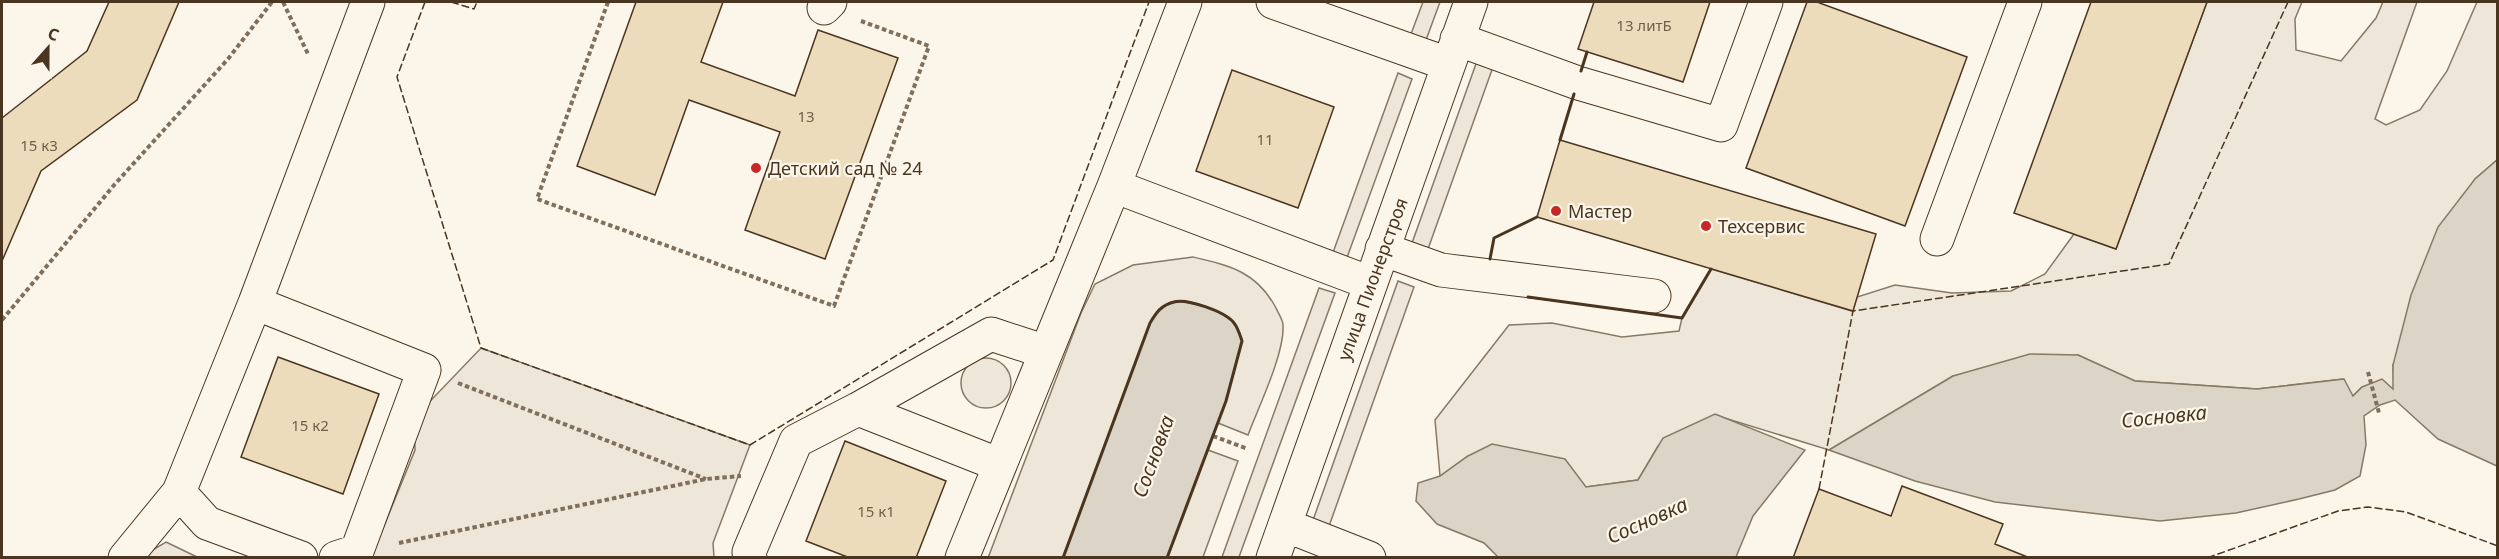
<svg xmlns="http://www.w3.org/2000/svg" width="2499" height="559" font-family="'Noto Sans',sans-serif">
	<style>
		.green { fill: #ede6d9; stroke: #887966; stroke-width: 1.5 }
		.water { fill: #dcd4c6; stroke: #887966; stroke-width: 1.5 }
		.building { fill: #ecdcbc; stroke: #4a3520; stroke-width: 1.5 }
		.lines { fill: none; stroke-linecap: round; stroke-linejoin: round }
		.minor-casing { stroke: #4a3520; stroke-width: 35 }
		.path { stroke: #7f6f5c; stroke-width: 4; stroke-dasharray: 4.5 3; stroke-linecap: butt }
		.minor { stroke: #fbf6e9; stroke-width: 33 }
		.fence { stroke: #4a3520; stroke-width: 1.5; stroke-dasharray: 8 3; stroke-linecap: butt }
		.wall { stroke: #4a3520; stroke-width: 3 }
		.poi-dot { fill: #c62828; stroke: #fbf6e9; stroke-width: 2 }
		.labels { text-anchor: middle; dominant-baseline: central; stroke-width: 4.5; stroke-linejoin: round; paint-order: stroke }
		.number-label { font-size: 15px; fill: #725f47 }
		.poi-label { font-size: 18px; fill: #4a3520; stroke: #fbf6e9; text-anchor: start }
		.street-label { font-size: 18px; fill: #4a3520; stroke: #fbf6e9 }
		.water-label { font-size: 20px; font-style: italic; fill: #4a3520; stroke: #fbf6e9 }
	</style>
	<rect width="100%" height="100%" fill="#fbf6e9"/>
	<!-- green -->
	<path class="green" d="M1423,2H1440L1426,40L1411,34Z
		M2207,2H2302L2295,19L2296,50L2341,61L2376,18L2383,2H2417L2375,119L2386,125L2420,110L2447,71L2477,2H2497V160L2475,179L2393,365L2394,390L2362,387L2352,397L2343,379L2257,389L2135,381L2078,355L1953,376L1829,450L1715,415L1658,446L1638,480L1586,487L1468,456L1440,476L1435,420L1509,325L1552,323L1622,337L1679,331L1682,318L1711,269L1852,311L1857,297L1895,285L1952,293L2011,291L2045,274L2074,234L2116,249Z
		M1477,61L1493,67L1428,249L1412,243Z
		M1398,73L1412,79L1345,263L1331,258Z
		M1193,257C1231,266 1257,272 1276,308C1278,313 1283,320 1283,325C1285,353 1258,408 1248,435L1218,423L1226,401L1222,314C1193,302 1169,291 1150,323L1063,557L988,558L1081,313L1095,284L1133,265Z
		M1398,281L1414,287L1328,529L1312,523Z
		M1319,288L1335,293L1239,557H1222Z
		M481,348L750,445L713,543L714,557L371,558L415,450L414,418Z
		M961 383a25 25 0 1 1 50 0a25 25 0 1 1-50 0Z
		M1208,450L1238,461L1203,557L1167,558Z
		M166,542L197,557L139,558Z"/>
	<!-- water -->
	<path class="water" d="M2497,160V466L2438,439L2395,400L2380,405L2364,416L2366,445L2360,476L2335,490L2299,499L2236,513L2160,521L1995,502L1915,481L1829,450L1953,376L2030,354L2078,355L2135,381L2257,389L2344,379L2353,396L2362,387L2382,379L2393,389V365L2411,295L2438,227L2475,179Z
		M1175,301C1193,303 1221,308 1234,323C1238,327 1240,335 1242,341L1226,401L1167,557H1063L1150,323L1159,309Z
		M1715,414L1805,450L1753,516L1736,557H1498L1484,543L1437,524L1416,501L1418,483L1440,476L1468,456L1492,444L1565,459L1586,487L1638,480L1663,438Z"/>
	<!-- building -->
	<path class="building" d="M109,2H179L137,100L41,171L2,261V118L87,51Z
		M636,2H723L701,62L795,96L818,30L898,58L825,259L745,230L780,132L689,100L655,195L577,166Z
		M1594,2H1710L1683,82L1578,49Z
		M1807,2H1817L1967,57L1905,226L1746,168Z
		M2091,2H2207L2116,249L2014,213Z
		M1232,70L1334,107L1298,208L1196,171Z
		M1560,140L1876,234L1853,311L1537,217Z
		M278,357L379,394L343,494L241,457Z
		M845,441L946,481L916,558H850L806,541Z
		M1902,486L2003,524L1995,544L2030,558H1793L1819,489L1891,516Z"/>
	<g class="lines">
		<!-- minor casing -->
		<g class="minor-casing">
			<path id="minor" d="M1273,2L1448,64
				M824,8L830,2
				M1457,39L1578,83L1721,125L1766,2
				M1114,186L1370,283
				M1937,239L2025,2
				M1382,249L1441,270L1654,296
				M255,303L424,370L357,551L336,558
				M858,409L991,334L1046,352
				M179,492L207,523L301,558
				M1285,525L1369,558
				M125,558L179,492L255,303L368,2
				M750,558L749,552L796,441L858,409L1000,465
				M962,558L1114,186L1185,2
				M1273,558L1471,2"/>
		</g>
		<!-- path -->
		<path class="path" d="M283,2L309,56
			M608,2L537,199L834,306L929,46L861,21
			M2,320L115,184L228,59L272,2
			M2368,372L2379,413
			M458,383L706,479
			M1213,436L1248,449
			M399,543L706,479L741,476"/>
		<!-- minor -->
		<use href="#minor" class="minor"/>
		<!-- fence -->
		<path class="fence" d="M425,2L397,77L481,348L750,445L1053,260L1149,2H1147
			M451,2L474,9L477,2
			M1819,489L1853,311L2169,264L2288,2
			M2207,558L2338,511L2368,507L2406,512L2498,546"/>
		<!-- wall -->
		<path class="wall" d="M1581,71L1587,52
			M1560,140L1574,94
			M1490,259L1494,238L1537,217
			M1528,297L1682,318L1711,269
			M1063,558L1150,323C1156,313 1161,305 1174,302C1187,298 1226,312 1234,323C1238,328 1240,335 1242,341L1226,401L1167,558"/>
	</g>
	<!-- markers -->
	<g class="poi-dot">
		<circle cx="756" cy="168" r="6"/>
		<circle cx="1556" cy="211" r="6"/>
		<circle cx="1706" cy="226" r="6"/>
	</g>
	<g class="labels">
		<!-- number labels -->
		<g class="number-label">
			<text x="1644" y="25">13 литБ</text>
			<text x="806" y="116">13</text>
			<text x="1265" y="139">11</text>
			<text x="39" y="145">15 к3</text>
			<text x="310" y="425">15 к2</text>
			<text x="876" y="511">15 к1</text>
		</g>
		<!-- poi labels -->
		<g class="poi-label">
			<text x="768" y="168">Детский сад № 24</text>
			<text x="1568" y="211">Мастер</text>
			<text x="1718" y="226">Техсервис</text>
		</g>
		<!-- street labels -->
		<g class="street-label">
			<text transform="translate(1372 279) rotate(-70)">улица Пионерстроя</text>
		</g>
		<!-- water labels -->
		<g class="water-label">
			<text transform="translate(2164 416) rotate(-6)">Сосновка</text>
			<text transform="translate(1153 456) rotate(-70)">Сосновка</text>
			<text transform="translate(1647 520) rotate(-24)">Сосновка</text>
		</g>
	</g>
	<!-- border -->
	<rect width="2499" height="559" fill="none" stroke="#4a3520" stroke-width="6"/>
	<!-- north arrow -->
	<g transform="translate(48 48) rotate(21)" stroke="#fbf6e9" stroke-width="4.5" paint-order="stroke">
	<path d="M0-4.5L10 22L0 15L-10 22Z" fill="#4a3520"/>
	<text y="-9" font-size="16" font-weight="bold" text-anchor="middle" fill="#4a3520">С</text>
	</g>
</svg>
